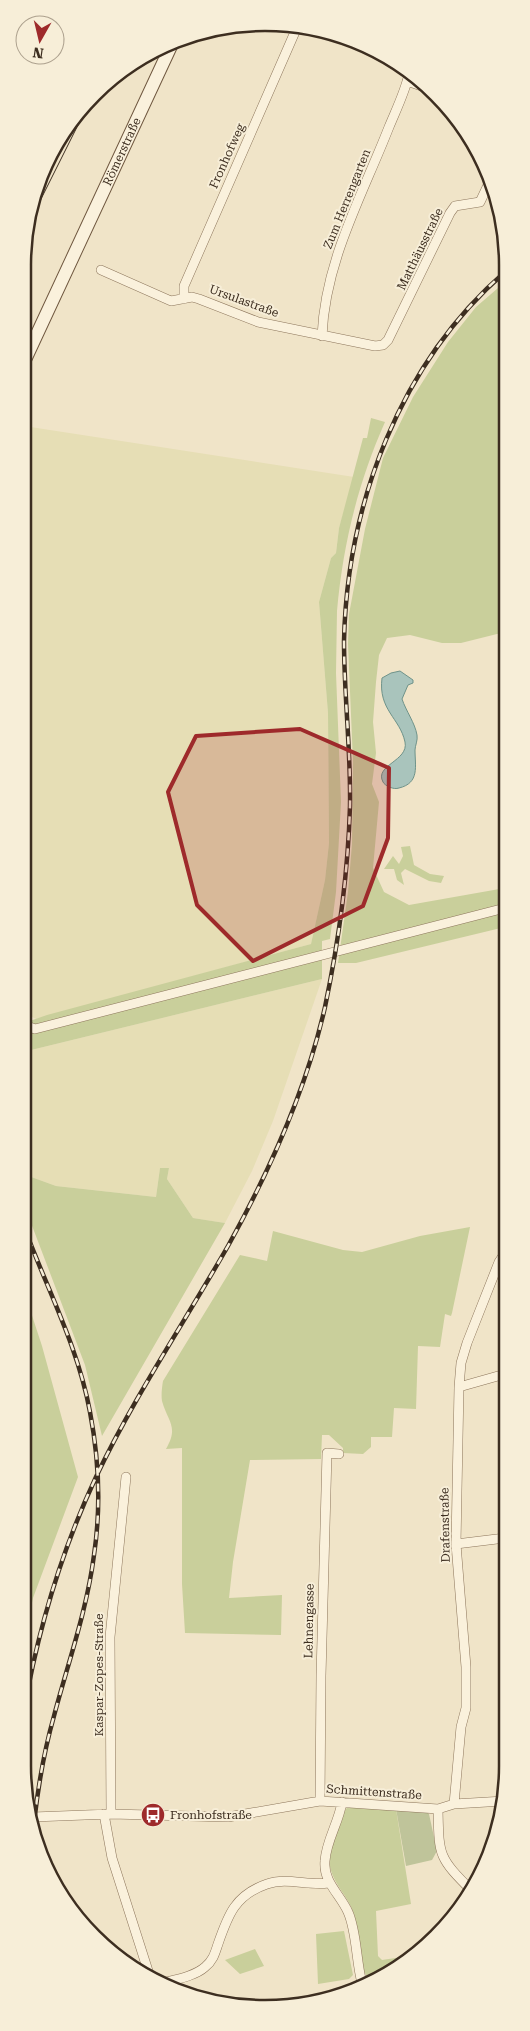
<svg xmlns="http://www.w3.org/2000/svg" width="530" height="2031" font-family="'Roboto Serif',serif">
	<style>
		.farmland { fill: #e6deb5 }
		.green { fill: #c9cf9b }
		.cemetery { fill: #bfc49a }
		.water { fill: #a9c4bc; stroke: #6f938a }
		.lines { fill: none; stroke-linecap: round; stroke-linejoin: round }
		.minor-casing { stroke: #8d765c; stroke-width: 10 }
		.tertiary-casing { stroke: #8d765c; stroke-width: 12 }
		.secondary-casing { stroke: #6f573f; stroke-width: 14 }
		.minor { stroke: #faf1dc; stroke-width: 9 }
		.tertiary { stroke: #faf1dc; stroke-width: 11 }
		.secondary { stroke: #faf1dc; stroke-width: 12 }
		.tram { stroke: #3d2e20; stroke-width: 1 }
		.rail-casing { stroke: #3d2e20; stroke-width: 4.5 }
		.rail { stroke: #f7eed8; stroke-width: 2.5; stroke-dasharray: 8; stroke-linecap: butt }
		.marked { fill: #9e2a2b; fill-opacity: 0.2; stroke: #9e2a2b; stroke-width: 4; stroke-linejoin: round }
		.labels { text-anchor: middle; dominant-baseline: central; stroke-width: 4; stroke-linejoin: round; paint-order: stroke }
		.street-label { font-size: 12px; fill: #3d2e20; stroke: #f7eed8 }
		.poi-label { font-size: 12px; fill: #3d2e20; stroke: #f7eed8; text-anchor: start }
		.rim { fill: none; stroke: #3d2e20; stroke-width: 2.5 }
	</style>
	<rect width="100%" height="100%" fill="#f0e4c8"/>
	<!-- farmland -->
	<path class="farmland" d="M24,426L354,477L339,528L336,553L331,558L319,602L328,713L329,843L325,880L311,944L36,1019L24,1013Z
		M322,979L273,1121L252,1171L225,1223L193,1218L167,1179L169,1168H160L156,1197L56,1186L23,1174V1052Z"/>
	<!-- green -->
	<path class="green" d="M505,282V632L461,643H442L410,635L387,638L379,655L376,682L373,722L376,753L372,784L379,802L373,868L384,892L409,905L505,888V927L356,963H338L348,892L352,844L353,762L348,644L349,614L365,529L383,458L413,397L448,342L476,307Z
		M371,418L385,422C358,483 343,544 337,611L336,673L341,802L336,892L330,939L322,941V979L23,1052L24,1023L47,1015L311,944L325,880L329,843L328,713L319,602L331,558L336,553L339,528L363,438H367Z
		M410,846L414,865L430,874L444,876L441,883L429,881L405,869L401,873L404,885L397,880L394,869H384L393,856L399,864L403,856L401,847Z
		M160,1168H169L167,1179L193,1218L225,1223L102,1436L85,1365L23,1202V1174L56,1186L156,1197Z
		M470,1227L452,1313L451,1316L445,1314L440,1347L418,1346L416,1409L394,1408L392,1437H371V1447L363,1454L343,1453V1448L329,1435H322L321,1459L250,1460L233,1562L229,1598L282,1595L281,1635L185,1633L182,1584V1448L166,1449C179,1427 168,1422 162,1401C161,1395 162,1387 163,1381L240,1255L267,1261L273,1231L343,1250L362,1252L420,1236Z
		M23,1288L42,1346L78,1477L33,1598L23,1645Z
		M348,1806L396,1809L411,1904L376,1911L378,1956L382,1960L416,1955L370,1979C354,1965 360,1937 355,1918C349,1893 329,1884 329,1856C328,1844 341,1816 348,1806Z
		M344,1931L353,1975L349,1979L318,1984L316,1934Z
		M255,1949L264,1966L240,1974L225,1960Z"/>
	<!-- cemetery -->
	<path class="cemetery" d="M396,1809L426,1811L429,1814L437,1851L432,1860L406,1866Z"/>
	<!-- water -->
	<path class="water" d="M400,671L413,680V683L408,685L402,699C406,711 415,723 417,735C418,740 415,746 415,750C415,766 420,783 399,788C394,790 385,786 383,782C374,765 409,761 405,742C400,718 378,710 382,678L391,673Z"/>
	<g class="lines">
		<!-- minor casing -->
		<g class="minor-casing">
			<path id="minor" d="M407,81L430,89
				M101,270L171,301L192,297L199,299L258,322L375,346L383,345L388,340L450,213L455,206L480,202L490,181
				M184,299V286L298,25
				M322,336C325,261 362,196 389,127C396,110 405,92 409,74
				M24,1025L35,1029L505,908
				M459,1387L505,1374
				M456,1544L505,1538
				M320,1801L321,1676L327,1453L339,1454
				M342,1802C339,1822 326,1841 325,1861C323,1882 340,1894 348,1912C357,1932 356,1962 362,1983
				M454,1804L461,1727L466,1708V1667L456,1544L459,1387L461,1363L467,1343L499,1262L505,1253
				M438,1809C439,1856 438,1857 472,1891
				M104,1814L112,1858L150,1977
				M111,1814L110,1637L126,1477
				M33,1817L111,1814L228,1817L320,1801L438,1809L454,1804L504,1801
				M158,1984C172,1980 194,1977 205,1967C213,1961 215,1953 218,1944C228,1915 235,1895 267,1884C286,1877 309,1886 328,1883"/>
		</g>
		<!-- tertiary casing -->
		<g class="tertiary-casing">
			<path id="tertiary" d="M316,2001L336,1996"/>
		</g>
		<!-- secondary casing -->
		<g class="secondary-casing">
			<g id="secondary">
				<path id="s1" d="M24,362L171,46"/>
			</g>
		</g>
		<!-- minor -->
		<use href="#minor" class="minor"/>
		<!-- tertiary -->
		<use href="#tertiary" class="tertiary"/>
		<!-- secondary -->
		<use href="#secondary" class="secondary"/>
		<!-- tram -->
		<path class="tram" d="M26,229L87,107"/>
		<!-- rail casing -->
		<g class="rail-casing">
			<path id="rail" d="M23,1224C46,1287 78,1346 90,1412C99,1459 101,1508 94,1555C87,1610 68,1663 54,1716C44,1751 38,1787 34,1823
				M23,1716C37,1633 60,1554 96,1477C134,1397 184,1323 228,1246C269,1172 306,1091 325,1007C339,940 348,874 350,806C351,751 344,696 344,641C347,504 400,363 505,272"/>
		</g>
		<!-- rail -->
		<use href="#rail" class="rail"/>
	</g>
	<!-- marked area -->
	<path class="marked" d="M300,729L389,768L388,838L363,906L253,961L197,905L168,792L196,736Z"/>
	<!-- icons -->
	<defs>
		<g id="bus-disc" transform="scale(1.25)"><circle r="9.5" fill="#9e2a2b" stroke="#f7eed8"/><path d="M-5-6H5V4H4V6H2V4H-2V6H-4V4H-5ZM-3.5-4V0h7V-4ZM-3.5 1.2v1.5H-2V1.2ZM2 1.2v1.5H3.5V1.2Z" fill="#fff"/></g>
	</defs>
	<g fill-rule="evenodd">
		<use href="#bus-disc" x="153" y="1815"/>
	</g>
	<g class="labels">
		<!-- street labels -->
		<g class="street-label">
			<text stroke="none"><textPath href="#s1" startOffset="232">Römerstraße</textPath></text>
			<text transform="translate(227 156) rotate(-66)">Fronhofweg</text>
			<text transform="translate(347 199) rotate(-68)">Zum Herrengarten</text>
			<text transform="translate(420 249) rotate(-64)">Matthäusstraße</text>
			<text transform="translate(244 301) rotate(20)">Ursulastraße</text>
			<text transform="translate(445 1525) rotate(-91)">Drafenstraße</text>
			<text transform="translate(309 1621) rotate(-89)">Lehnengasse</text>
			<text transform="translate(99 1675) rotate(-90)">Kaspar-Zopes-Straße</text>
			<text transform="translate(374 1792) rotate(4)">Schmittenstraße</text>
		</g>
		<!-- poi labels -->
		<g class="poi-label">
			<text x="170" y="1815">Fronhofstraße</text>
		</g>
	</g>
	<!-- crop -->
	<path d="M0 0H530V2031H0ZM265 31H265A234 234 0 0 1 499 265V1766A234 234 0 0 1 265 2000H265A234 234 0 0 1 31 1766V265A234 234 0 0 1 265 31Z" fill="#f7eed8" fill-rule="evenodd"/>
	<path class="rim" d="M265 31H265A234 234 0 0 1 499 265V1766A234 234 0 0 1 265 2000H265A234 234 0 0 1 31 1766V265A234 234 0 0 1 265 31Z"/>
	<!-- north arrow -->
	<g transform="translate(40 40) rotate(188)"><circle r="24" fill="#f7eed8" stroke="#ada18e"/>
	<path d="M0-4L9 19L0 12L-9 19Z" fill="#9e2a2b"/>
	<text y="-8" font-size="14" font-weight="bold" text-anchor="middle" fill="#3d2e20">N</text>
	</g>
</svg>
